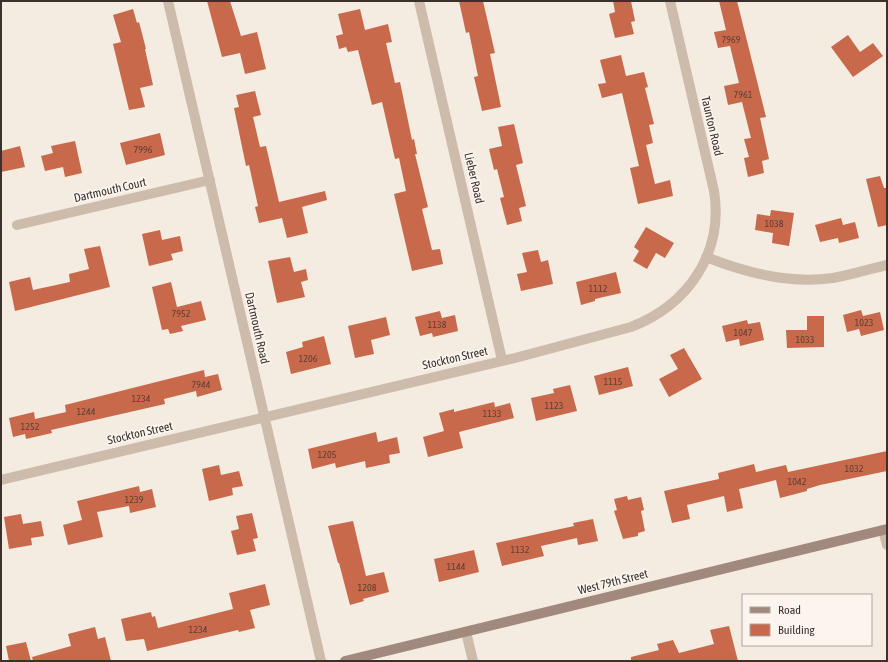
<svg xmlns="http://www.w3.org/2000/svg" width="888" height="662" font-family="'Asap Condensed',sans-serif">
	<style>
		.building { fill: #c8694b }
		.lines { fill: none; stroke-linecap: round; stroke-linejoin: round }
		.street { stroke: #cdbbac; stroke-width: 10 }
		.secondary { stroke: #a18a7d; stroke-width: 10 }
		.labels { text-anchor: middle; dominant-baseline: central; stroke-width: 3.5; stroke-linejoin: round; paint-order: stroke }
		.number-label { font-size: 10px; fill: #5e3e33 }
		.street-label { font-size: 12px; fill: #3b302b; stroke: #fbf5ee }
	</style>
	<rect width="100%" height="100%" fill="#f4ebe1"/>
	<!-- building -->
	<path class="building" d="M207,1H230L241,36L257,32L266,69L245,74L240,53L222,57Z
		M459,1H483L495,53L490,54L501,107L482,111L474,77L478,76L469,32L466,33Z
		M613,1H631L635,21L631,22L634,34L615,38L609,14L615,12Z
		M719,1H737L766,117L760,118L769,159L762,161L764,173L748,177L744,158L749,157L744,139L751,138L742,102L728,105L724,86L739,83L730,46L718,48L714,32L726,30Z
		M133,9L137,23L139,22L146,49H145L153,85L140,88L145,107L129,110L113,44L121,42L113,15Z
		M360,9L365,30L388,24L392,42L386,43L395,83L400,82L412,140L414,139L417,154H415L428,207L422,209L432,250L440,249L443,264L412,271L394,194L406,191L399,158L395,159L382,102L372,105L358,50L348,52L346,47L339,49L336,36L343,34L338,14Z
		M848,35L860,52L873,43L883,56L853,77L831,47Z
		M621,55L626,76L644,72L648,87L645,88L654,124L649,125L653,143L646,145L655,184L670,180L673,196L638,204L630,168L639,166L622,93L602,98L598,84L606,83L600,60Z
		M255,91L261,115L253,117L260,147L266,146L279,202L325,191L327,200L302,207L308,233L287,238L282,218L259,223L255,207L258,206L249,165L246,166L234,108L239,107L236,95Z
		M514,124L523,163L516,165L526,206L519,208L522,221L507,225L500,198L504,197L497,169L494,170L489,149L502,146L498,127Z
		M160,133L165,155L126,165L120,143Z
		M75,141L82,173L65,177L63,167L45,171L41,156L53,153L51,146Z
		M20,146L25,167L1,172V151Z
		M880,176L884,188H887V225L878,227L866,179Z
		M771,210L794,213L789,246L772,243L773,233L755,230L757,214L770,216Z
		M841,218L843,225L855,222L859,238L839,243L838,238L820,242L815,225Z
		M646,227L674,243L665,258L656,253L647,269L633,261L639,251L634,247Z
		M160,230L162,240L180,236L183,251L171,254L173,260L149,266L142,234Z
		M100,246L110,287L15,311L9,282L30,277L33,290L70,282L69,274L89,269L84,249Z
		M538,250L541,262L548,260L553,284L521,291L517,274L527,272L522,253Z
		M290,257L294,272L306,269L308,280L301,282L305,297L277,303L268,261Z
		M616,272L621,293L595,299V301L581,305L576,282Z
		M171,282L177,307L201,301L206,320L181,326L183,331L170,334L168,329L162,330L152,287Z
		M861,310L863,316L880,312L884,330L861,336L859,329L847,332L843,315Z
		M440,311L442,318L455,315L458,331L433,337L432,333L420,336L415,317Z
		M807,316H824V347L787,348L786,330H807Z
		M386,317L390,335L371,340L374,354L355,358L348,326Z
		M747,320L748,324L760,322L764,340L740,346L739,339L726,342L722,326Z
		M324,336L331,364L291,374L286,352L303,347L302,342Z
		M684,348L702,379L669,397L659,379L678,369L670,355Z
		M628,367L633,386L599,395L594,376Z
		M204,370L205,377L218,374L222,390L197,397L196,391L164,399L165,404L51,430L52,433L26,439L25,434L13,437L9,418L34,412L35,419L66,412L65,405Z
		M570,385L577,411L536,421L531,398L554,393L553,389Z
		M494,402L495,407L510,403L514,418L459,432L463,448L428,457L423,437L444,431L439,413L454,409V412Z
		M376,432L378,442L397,437L400,453L389,455L390,463L366,468L365,461L336,468L335,463L312,469L308,449Z
		M887,451V471L820,485L807,489V491L780,498L776,480L739,489L743,508L727,512L724,496L687,505L690,519L672,523L664,491L719,479L718,473L754,464L756,472L786,465L788,472Z
		M219,465L221,475L239,471L243,486L232,488L233,495L209,501L202,469Z
		M139,486L140,492L152,489L156,507L130,513L129,506L97,512L103,537L68,545L63,525L82,520L77,501Z
		M627,496L628,500L641,497L644,510L641,511L645,531L638,533V536L623,539L614,511L617,510L614,499Z
		M252,513L258,538L253,539L256,551L237,555L231,531L239,529L236,516Z
		M21,514L23,524L41,521L44,536L31,538L32,545L9,549L4,517Z
		M593,519L598,541L578,545L577,538L541,546L544,556L502,566L496,543L574,526L573,523Z
		M353,521L366,576L384,572L389,592L363,599L364,601L350,605L339,563H338L328,526Z
		M474,550L479,572L439,582L434,559Z
		M265,584L270,605L250,610L255,628L239,632L238,630L147,651L144,639L126,641L121,619L151,612L152,617L155,616L158,628L233,609L229,593Z
		M729,626L738,661H631V657L659,650L657,644L673,640L679,653L714,644L710,630Z
		M95,627L98,639L105,637L111,661H33L32,657L71,646L68,634Z
		M26,642L31,661H9L6,646Z"/>
	<g class="lines">
		<!-- street -->
		<path class="street" d="M168,1L321,661
			M419,1L502,360
			M17,225L210,180
			M706,257C747,273 789,284 833,278C851,275 869,269 887,265
			M1,480L515,358L631,327C688,305 724,253 714,191L670,1
			M883,530L887,545
			M466,632L473,661"/>
		<!-- secondary -->
		<path class="secondary" d="M345,661L887,529"/>
	</g>
	<g class="labels">
		<!-- number labels -->
		<g class="number-label">
			<text x="731" y="39">7969</text>
			<text x="743" y="94">7961</text>
			<text x="143" y="149">7996</text>
			<text x="774" y="223">1038</text>
			<text x="598" y="288">1112</text>
			<text x="181" y="313">7952</text>
			<text x="864" y="322">1023</text>
			<text x="437" y="324">1138</text>
			<text x="743" y="332">1047</text>
			<text x="805" y="339">1033</text>
			<text x="308" y="358">1206</text>
			<text x="613" y="381">1115</text>
			<text x="201" y="384">7944</text>
			<text x="141" y="398">1234</text>
			<text x="554" y="405">1123</text>
			<text x="86" y="411">1244</text>
			<text x="492" y="413">1133</text>
			<text x="30" y="426">1252</text>
			<text x="327" y="454">1205</text>
			<text x="854" y="468">1032</text>
			<text x="797" y="481">1042</text>
			<text x="134" y="499">1239</text>
			<text x="520" y="549">1132</text>
			<text x="456" y="566">1144</text>
			<text x="367" y="587">1208</text>
			<text x="198" y="629">1234</text>
		</g>
		<!-- street labels -->
		<g class="street-label">
			<text transform="translate(712 126) rotate(77)">Taunton Road</text>
			<text transform="translate(474 178) rotate(77)">Lieber Road</text>
			<text transform="translate(110 190) rotate(-13)">Dartmouth Court</text>
			<text transform="translate(257 328) rotate(77)">Dartmouth Road</text>
			<text transform="translate(455 358) rotate(-13)">Stockton Street</text>
			<text transform="translate(140 433) rotate(-13)">Stockton Street</text>
			<text transform="translate(613 582) rotate(-14)">West 79th Street</text>
		</g>
	</g>
	<!-- border -->
	<rect width="888" height="662" fill="none" stroke="#3b302b" stroke-width="4"/>
	<!-- legend -->
	<rect x="742" y="594" width="130" height="52" fill="#fbf5ee" stroke="#aea6a0"/>
	<rect x="750" y="607" width="20" height="6" fill="#a18a7d" stroke="#aea6a0"/>
	<text x="778" y="614" font-size="12" fill="#3b302b">Road</text>
	<rect x="750" y="624" width="20" height="12" fill="#c8694b" stroke="#aea6a0"/>
	<text x="778" y="634" font-size="12" fill="#3b302b">Building</text>
</svg>
